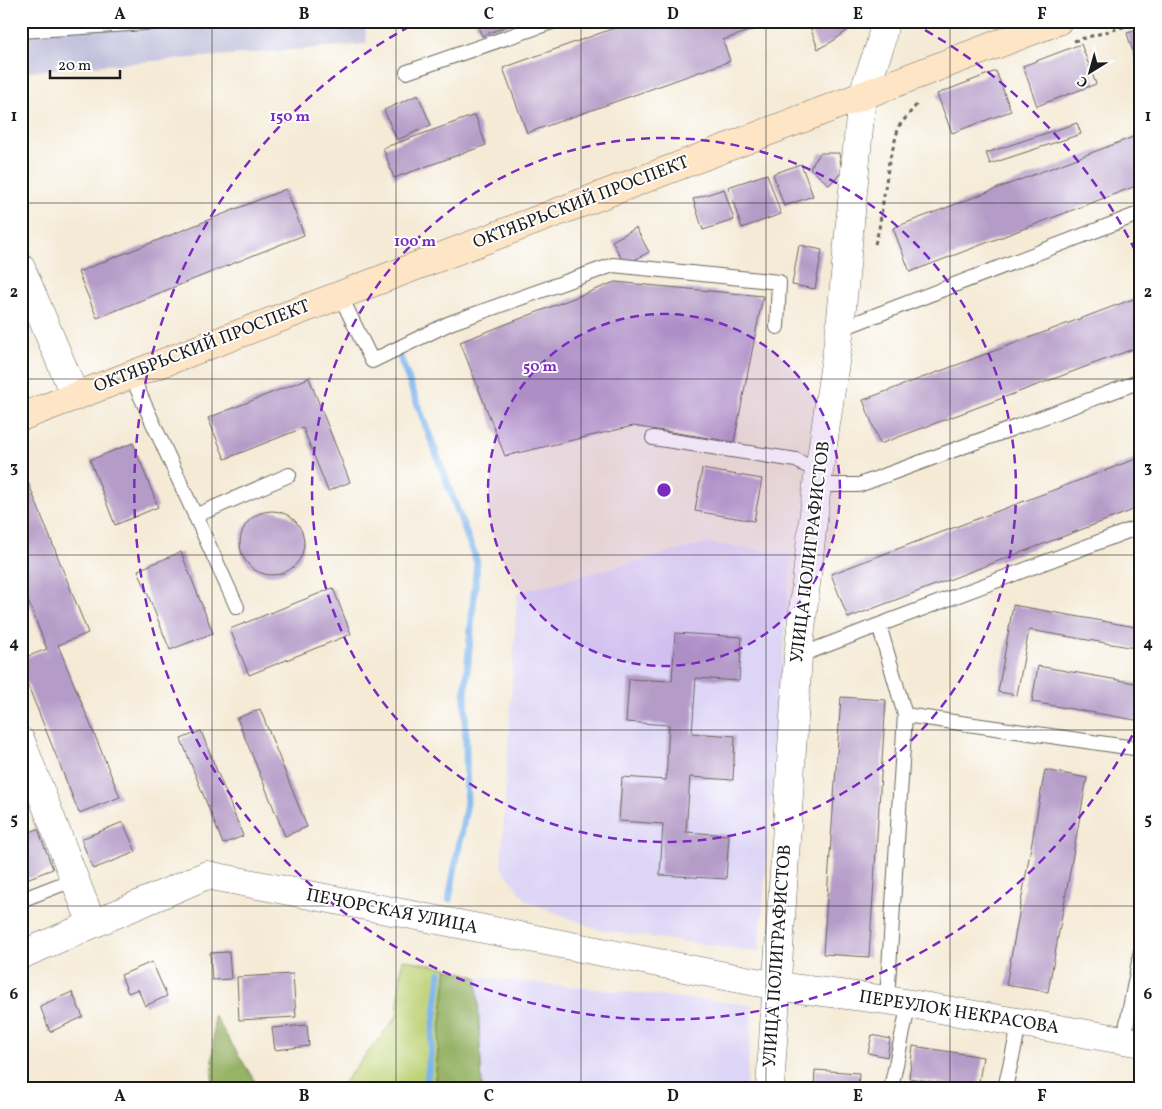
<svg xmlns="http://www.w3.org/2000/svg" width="1162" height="1109" font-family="Vollkorn,serif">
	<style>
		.built { fill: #ddd5f6 }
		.industrial { fill: #c2c1dc }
		.green { fill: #bed174; stroke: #6d7648 }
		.forest { fill: #96b366; stroke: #596841 }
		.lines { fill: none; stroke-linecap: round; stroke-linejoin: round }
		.stream { stroke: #7cb4ec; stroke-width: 7 }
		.building { fill: #b59cc8 }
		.lane-casing { stroke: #68645d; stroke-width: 16 }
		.street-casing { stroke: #68645d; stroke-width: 29 }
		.secondary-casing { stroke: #68645d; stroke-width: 29 }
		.path { stroke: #68645d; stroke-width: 3; stroke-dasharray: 4 4; stroke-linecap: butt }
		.lane { stroke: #fff; stroke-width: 14 }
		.street { stroke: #fff; stroke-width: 28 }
		.secondary { stroke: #fde5c5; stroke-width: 28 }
		.grid { fill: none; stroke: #1c1c1c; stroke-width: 1; stroke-opacity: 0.55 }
		.ring { fill: none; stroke: #7b2cbf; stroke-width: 2.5; stroke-dasharray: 9 6 }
		.labels { text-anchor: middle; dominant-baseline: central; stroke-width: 4; stroke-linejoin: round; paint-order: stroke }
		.street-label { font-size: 18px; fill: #1c1c1c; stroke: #fff }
		.centre { fill: #7b2cbf; stroke: #fff; stroke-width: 2.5 }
		.ring-label { font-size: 15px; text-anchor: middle; font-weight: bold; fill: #7b2cbf; stroke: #fff; stroke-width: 4; stroke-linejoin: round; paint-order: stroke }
		.neatline { fill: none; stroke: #1c1c1c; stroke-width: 2 }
		.grid-label { font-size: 16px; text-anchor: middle; font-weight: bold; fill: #1c1c1c }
	</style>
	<rect width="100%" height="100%" fill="#fff"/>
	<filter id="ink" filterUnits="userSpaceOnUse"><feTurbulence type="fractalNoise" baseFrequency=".02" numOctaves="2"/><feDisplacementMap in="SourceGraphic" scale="10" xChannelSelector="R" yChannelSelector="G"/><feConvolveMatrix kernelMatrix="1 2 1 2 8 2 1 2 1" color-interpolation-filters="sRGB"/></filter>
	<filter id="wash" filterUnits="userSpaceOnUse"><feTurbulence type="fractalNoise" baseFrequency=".0096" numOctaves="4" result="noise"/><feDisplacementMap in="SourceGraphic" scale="20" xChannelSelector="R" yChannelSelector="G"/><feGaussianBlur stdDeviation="1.12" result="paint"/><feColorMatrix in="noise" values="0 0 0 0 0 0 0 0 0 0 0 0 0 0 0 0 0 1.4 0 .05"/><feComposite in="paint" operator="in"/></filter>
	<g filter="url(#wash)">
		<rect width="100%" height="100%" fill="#f4ead5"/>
		<!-- built -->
		<path class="built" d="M706,543L791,554L759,952L599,930L527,901L501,867L517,593Z
			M477,977L753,1005L746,1088H482Z"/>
		<!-- industrial -->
		<path class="industrial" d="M21,21H364L367,44L55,69L21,73Z
			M1015,1079L1052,1084L1104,1088H1013Z"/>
		<!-- green -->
		<path class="green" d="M402,959L447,968L434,1088H339L397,1016Z"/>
		<!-- forest -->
		<path class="forest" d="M447,968L477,977L482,1088H434Z
			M214,1015L259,1088H212Z"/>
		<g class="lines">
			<!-- stream -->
			<path class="stream" d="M397,349L477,562L465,694L467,803L449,899
				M426,1088L440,973"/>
		</g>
		<g id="blocks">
			<!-- building -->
			<path class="building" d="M475,21H519L482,36Z
				M634,21L775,22L723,40L730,61L527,133L503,68Z
				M808,21H852L847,31L833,41L818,49Z
				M1141,29V68L1138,69L1127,33Z
				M1081,44L1096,84L1037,106L1023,66Z
				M996,71L1011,111L952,133L937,94Z
				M418,95L431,125L397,140L384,110Z
				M475,115L486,145L394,178L383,148Z
				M1077,123L1081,134L990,164L986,153Z
				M1141,134V184L910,272L893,228Z
				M820,153H839L842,172L829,185L810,168Z
				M801,164L813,196L784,206L773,174Z
				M767,174L781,214L742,228L728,187Z
				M286,189L304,235L97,318L78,272Z
				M724,189L734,220L703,230L693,199Z
				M636,228L649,252L625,265L612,241Z
				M799,245L822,250L815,289L792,285Z
				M615,282L763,296L734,442L633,426L505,456L460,342Z
				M1141,296V346L880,444L863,400Z
				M309,378L350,482L328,491L303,428L225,459L208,418Z
				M133,443L158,507L115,525L90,460Z
				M1141,457V507L848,618L831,574Z
				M702,469L762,479L754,521L695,511Z
				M28,482L88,633L58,645L120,797L79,813L21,668V659L47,649L21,583V485Z
				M240 543a32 32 0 1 1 64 0a32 32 0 1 1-64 0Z
				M181,552L213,633L170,650L138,570Z
				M333,588L351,634L249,675L230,629Z
				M1013,605L1141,628V649L1029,630L1017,695L998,692Z
				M675,633L742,637L739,681L696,678L692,733L735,736L733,780L690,777L686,832L729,835L726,879L660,875L663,824L619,821L622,777L666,780L669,725L626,722L629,679L672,681Z
				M1038,666L1141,684V721L1032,702Z
				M841,697L886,700L869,957L823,954Z
				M260,709L307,827L285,836L237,718Z
				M201,731L243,836L223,844L181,739Z
				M1045,770L1087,778L1048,992L1006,985Z
				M123,822L136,852L93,869L81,839Z
				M38,829L53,869L21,881V835Z
				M229,952L231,979L212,980L210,953Z
				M152,962L167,996L145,1006L138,989L128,993L121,975Z
				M293,974L296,1017L239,1020L237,977Z
				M72,992L83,1017L50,1032L40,1006Z
				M307,1025L309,1046L275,1050L272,1028Z
				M872,1035L890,1039L887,1057L868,1053Z
				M913,1046L983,1057L978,1088H971L909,1078Z
				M815,1070L859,1073L858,1088H814Z"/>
		</g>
	</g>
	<g filter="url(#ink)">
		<use href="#blocks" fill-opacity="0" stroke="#68645d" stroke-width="1"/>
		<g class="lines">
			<!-- lane casing -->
			<g class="lane-casing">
				<path id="lane" d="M21,31L175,21
					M407,72L555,21
					M340,295L372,361L450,323L613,265L779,282L777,327
					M840,329L1141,213
					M131,375L237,607
					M653,438L796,460L819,472
					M817,485H859L1141,381
					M195,516L289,475
					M879,625L1141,526
					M798,656L879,625L905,715L887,1000
					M905,715L1141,749
					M21,900L75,879
					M1124,1039L1141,951
					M891,1088L909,1003
					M1005,1088L1020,1022"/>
			</g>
			<!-- street casing -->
			<g class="street-casing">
				<path id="street" d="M21,268L75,396
					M21,741L92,924
					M21,955L207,875L776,986L887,1000L1141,1043
					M770,1088L798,656L817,485L840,329L862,96L880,46L885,21"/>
			</g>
			<!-- secondary casing -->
			<g class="secondary-casing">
				<path id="secondary" d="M21,417L1058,21"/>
			</g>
			<!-- path -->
			<path class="path" d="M1074,41L1141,22
				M875,244L879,229L889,162L899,126L918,103"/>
			<!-- lane -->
			<use href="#lane" class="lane"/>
			<!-- street -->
			<use href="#street" class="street"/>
			<!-- secondary -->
			<use href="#secondary" class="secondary"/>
		</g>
	</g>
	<!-- grid -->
	<path class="grid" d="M212,21V1088M396,21V1088M581,21V1088M766,21V1088M950,21V1088M21,203H1141M21,379H1141M21,555H1141M21,730H1141M21,906H1141"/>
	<!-- distance rings -->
	<circle cx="664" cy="490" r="176" fill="#7b2cbf" fill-opacity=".12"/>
	<g class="ring">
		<circle cx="664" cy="490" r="176"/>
		<circle cx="664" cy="490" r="352"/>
		<path d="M1139 722A529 529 0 1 1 416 23M912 23A529 529 0 0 1 1139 258"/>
	</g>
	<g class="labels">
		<!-- street labels -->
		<g class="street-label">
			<text transform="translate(581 203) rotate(-21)">ОКТЯБРЬСКИЙ ПРОСПЕКТ</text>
			<text transform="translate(202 347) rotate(-21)">ОКТЯБРЬСКИЙ ПРОСПЕКТ</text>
			<text transform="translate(811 552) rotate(-83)">УЛИЦА ПОЛИГРАФИСТОВ</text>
			<text transform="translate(392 912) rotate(11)">ПЕЧОРСКАЯ УЛИЦА</text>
			<text transform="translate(778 956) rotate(-86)">УЛИЦА ПОЛИГРАФИСТОВ</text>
			<text transform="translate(959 1013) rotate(9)">ПЕРЕУЛОК НЕКРАСОВА</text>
		</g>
	</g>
	<circle cx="664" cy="490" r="8" class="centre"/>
	<g class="ring-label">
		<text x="290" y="121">150 m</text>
		<text x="415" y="246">100 m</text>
		<text x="540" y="371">50 m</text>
	</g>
	<!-- margin -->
	<rect width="1162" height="1109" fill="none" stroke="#fff" stroke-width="55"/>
	<!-- north arrow -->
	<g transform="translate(1090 72) rotate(217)" stroke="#ffffff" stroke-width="4" paint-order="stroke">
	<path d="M0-4L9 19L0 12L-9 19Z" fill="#1c1c1c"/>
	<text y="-8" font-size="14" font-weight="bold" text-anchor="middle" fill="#1c1c1c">С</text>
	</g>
	<!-- scale -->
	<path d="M50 70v8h70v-8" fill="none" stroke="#1c1c1c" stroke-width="2.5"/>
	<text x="58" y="70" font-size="15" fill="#1c1c1c" stroke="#ffffff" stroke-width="4" paint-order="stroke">20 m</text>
	<rect x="28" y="28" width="1106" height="1054" class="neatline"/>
	<g class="grid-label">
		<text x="120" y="19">A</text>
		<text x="304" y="19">B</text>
		<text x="489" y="19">C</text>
		<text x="673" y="19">D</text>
		<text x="858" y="19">E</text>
		<text x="1042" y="19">F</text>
		<text x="14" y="121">1</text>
		<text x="1148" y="121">1</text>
		<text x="14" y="297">2</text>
		<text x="1148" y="297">2</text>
		<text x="14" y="472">3</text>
		<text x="1148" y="472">3</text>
		<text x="14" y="648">4</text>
		<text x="1148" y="648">4</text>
		<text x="14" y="824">5</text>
		<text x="1148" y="824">5</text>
		<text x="14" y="999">6</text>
		<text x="1148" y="999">6</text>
		<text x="120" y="1101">A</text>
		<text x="304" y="1101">B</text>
		<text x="489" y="1101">C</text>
		<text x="673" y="1101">D</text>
		<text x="858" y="1101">E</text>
		<text x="1042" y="1101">F</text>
	</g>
</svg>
